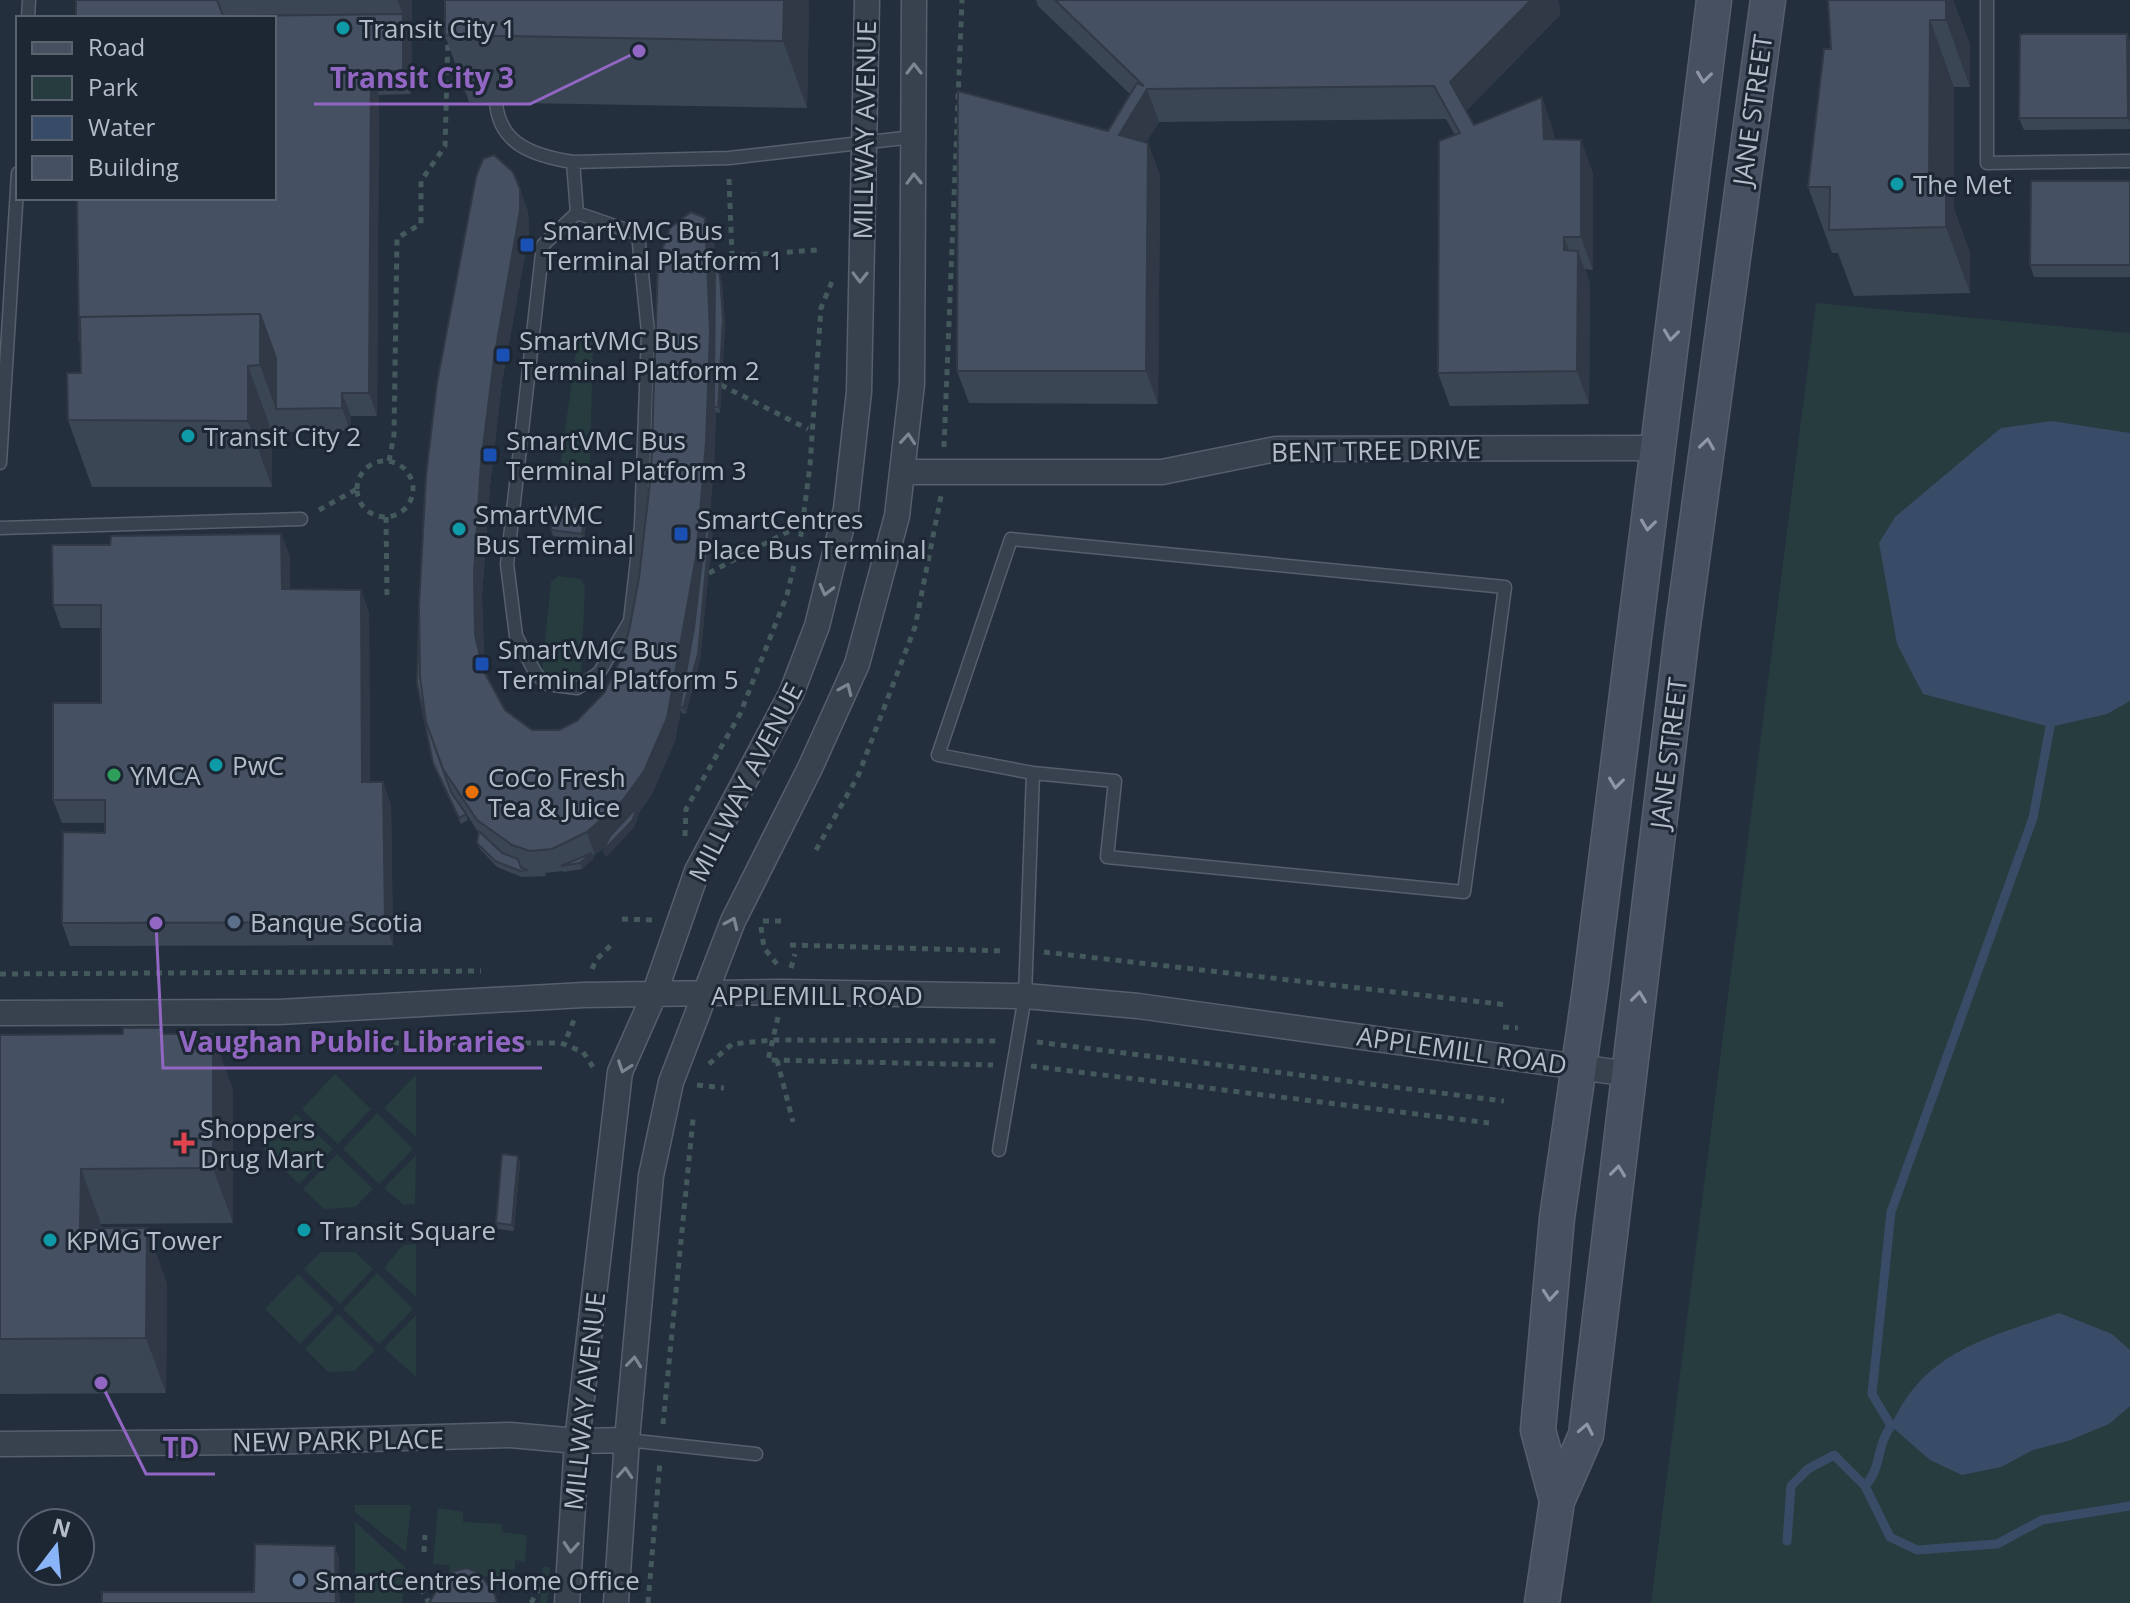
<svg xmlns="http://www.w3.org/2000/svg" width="2130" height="1603" font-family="'Open Sans',sans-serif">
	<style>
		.green { fill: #263c3f }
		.water { fill: #394c67 }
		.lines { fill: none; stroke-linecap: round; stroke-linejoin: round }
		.stream { stroke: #394c67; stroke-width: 9 }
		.lane-casing { stroke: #565f6c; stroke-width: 15 }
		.street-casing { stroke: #565f6c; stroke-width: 27 }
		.secondary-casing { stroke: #565f6c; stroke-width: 37 }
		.path { stroke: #44595c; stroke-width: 5; stroke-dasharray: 6 6; stroke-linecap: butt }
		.lane { stroke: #38414e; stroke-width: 12 }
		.street { stroke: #38414e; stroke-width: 24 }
		.secondary { stroke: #465061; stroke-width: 34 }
		.wall { fill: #3b4654 }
		.shaded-wall { fill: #303945 }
		.building { fill: #455162; stroke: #303945; stroke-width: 2 }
		.oneway { stroke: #7c8592 }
		.oneway2 { stroke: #8e96a5 }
		.culture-dot { fill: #0f9aa8; stroke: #1d2633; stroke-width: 3 }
		.transit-dot { fill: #1a4fb4; stroke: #1d2633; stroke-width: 3 }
		.leisure-dot { fill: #2e9e5b; stroke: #1d2633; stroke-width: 3 }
		.food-dot { fill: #e8710a; stroke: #1d2633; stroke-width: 3 }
		.service-dot { fill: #5c6f8a; stroke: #1d2633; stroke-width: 3 }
		.health-dot { fill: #e0444e; stroke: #1d2633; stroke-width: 3 }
		.labels { text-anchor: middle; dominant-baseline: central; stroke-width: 6; stroke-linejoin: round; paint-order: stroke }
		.poi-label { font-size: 26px; fill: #b4bcc9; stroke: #1d2633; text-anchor: start }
		.street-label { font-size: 26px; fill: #b4bcc9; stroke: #1d2633 }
		.leader { fill: none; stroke: #9266c3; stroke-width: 3 }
		.callout-dot { fill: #9266c3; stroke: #1d2633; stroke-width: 3 }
		.callout-label { font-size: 28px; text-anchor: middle; font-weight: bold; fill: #9266c3; stroke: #1d2633; stroke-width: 6; stroke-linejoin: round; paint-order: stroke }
	</style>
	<rect width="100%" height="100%" fill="#242f3e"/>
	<!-- green -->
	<path class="green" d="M1816,303L2130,333V1603H1651Z
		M587,333L593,340L590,467L587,473L570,475L563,469L561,460L578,336Z
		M558,576L581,579L585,586L581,677L575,682L548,678L542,670L551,582Z
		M335,1074L371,1109L338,1144L302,1109Z
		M416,1075V1137L384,1108Z
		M377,1113L413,1149L379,1184L343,1149Z
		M296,1114L333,1149L299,1184L263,1149Z
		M337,1154L373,1189L355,1207L324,1209L303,1189Z
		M416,1155L415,1204L404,1205L384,1188Z
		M416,1244V1297L384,1268L403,1245Z
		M321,1252H355L373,1269L340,1304L304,1269Z
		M377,1273L413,1309L379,1344L343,1309Z
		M298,1274L334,1309L300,1344L265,1309Z
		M338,1314L375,1350L354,1371L328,1372L305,1349Z
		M416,1315V1377L384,1348Z
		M355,1505H411L406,1552L355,1512Z
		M438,1508L463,1512V1522L502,1524V1532L527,1535L525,1562L515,1560V1570L507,1569L505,1579L449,1572L450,1565L433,1564Z
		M355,1522L405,1567L402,1603H355Z
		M543,1567H550L547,1603H540Z"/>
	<!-- water -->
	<path class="water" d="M2051,421L2130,433V701L2107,714L2050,727L1923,694L1897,644L1879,543L1895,517L2001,428Z
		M2059,1313L2112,1334L2130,1350V1406L2109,1424L2068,1441L2033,1450L2001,1467L1962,1475L1930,1460L1891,1426C1924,1351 1987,1338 2059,1313Z"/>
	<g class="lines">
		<!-- stream -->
		<path class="stream" d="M1865,1486C1882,1468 1876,1446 1891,1426L1872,1394L1891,1212L2033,818L2050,727
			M1787,1541L1791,1486L1808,1469L1834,1455L1865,1486L1890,1537L1917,1550L1997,1544L2042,1520L2130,1506"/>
		<!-- lane casing -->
		<g class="lane-casing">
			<path id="lane" d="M1987,0V163L2130,161
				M28,18L29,0
				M496,102C499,145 535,156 573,162
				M577,213L638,234L648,332L641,525L630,621L599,673L577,688L547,684L536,674L516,636L507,564L543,245Z
				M577,213L573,162L729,158L913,137
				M0,463L18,173
				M0,528L301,519
				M1011,539L1505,587L1464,892L1107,857L1115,781L1033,773L938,755Z
				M999,1150L1025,996L1033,773
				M627,1440L756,1454"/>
		</g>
		<!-- street casing -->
		<g class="street-casing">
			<path id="street" d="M904,472H1162L1276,449L1657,448
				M0,1013L279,1012L583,995L784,992L1025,996L1138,1006L1629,1074
				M0,1444L261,1442L510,1435L577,1441L627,1440
				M567,1603L577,1441L620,1072L654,995L697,871L791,694L817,626L846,509L859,392L867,0
				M616,1603L627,1440L651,1176L671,1082L733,921L810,768L857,664L897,516L912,384L914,0"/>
		</g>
		<!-- secondary casing -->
		<g class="secondary-casing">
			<path id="secondary" d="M1557,1501L1538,1430L1557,1218L1590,989L1714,0
				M1542,1603L1557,1501L1586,1435L1682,633L1768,0"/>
		</g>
		<!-- path -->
		<path class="path" d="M729,179L732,256L817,250
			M721,385L808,429
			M944,447L962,0
			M357 489a28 28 0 1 1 56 0a28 28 0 1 1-56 0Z
			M389,461L394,435L397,238L421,224V181L445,146L448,37
			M319,510L357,489
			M386,517L387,597
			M709,573L793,529
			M685,836L686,809L740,714L787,595L801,535L810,465L821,308L833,279
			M816,850L858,776L915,627L941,496
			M622,919L653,920
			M763,921H783
			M761,927L764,948L777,964
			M790,945L1006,951
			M1044,952L1508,1005
			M791,968L795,954
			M592,969L596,960L611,945
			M0,974L481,971
			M778,1017L768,1060L993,1065
			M1503,1027L1518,1028
			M567,1037L574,1020
			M1037,1042L1504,1101
			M213,1043H561L583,1052L593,1067
			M777,1060L793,1122
			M709,1064L732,1044L773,1040L999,1041
			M1031,1066L1489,1123
			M697,1085L724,1088
			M663,1424L693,1119
			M424,1552L425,1535
			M421,1588L429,1603
			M531,1603L540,1587
			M648,1603L660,1461"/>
		<!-- lane -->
		<use href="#lane" class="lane"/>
		<!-- street -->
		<use href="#street" class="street"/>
		<!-- secondary -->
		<use href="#secondary" class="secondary"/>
	</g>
	<!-- wall -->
	<path class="wall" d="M76,0H412L411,94L379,95L377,416H351L350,431L272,432V487H92L68,420L81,373L80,344L79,340L274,198L76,18Z
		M809,0L807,108L469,102L445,35Z
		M1036,0H1558L1560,8V15L1466,111L1474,125L1553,130L1554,139L1593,173V270L1585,269L1590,284L1589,404L1450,406L1438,373L1455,135L1446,119L1159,122L1146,142L1148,143L1160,176L1158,404L969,403L957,371L1130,94L1038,6Z
		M1828,0H1953L1970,45V87H1954V209L1970,253V293L1854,296L1838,253H1832L1808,187L1831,49Z
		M2130,41V129L2024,130L2019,118Z
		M2130,181V277H2034L2030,265Z
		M520,189L528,212L529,233L502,382L490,486L482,596L484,658L488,679L505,710L532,730H559L577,721L604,693L620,661L629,631L705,218L714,241L715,267L722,282L725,325L720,413L716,412L714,465L710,512L714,518L700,660L686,714L682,713L681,710L675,741L652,794L640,811L634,827L606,857L603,851L606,846L593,856L594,858L582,869L563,872V871L545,873L546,876L522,877L497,867L480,849L477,843L478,832L464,810L468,820L461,824L435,769Z
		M585,510L587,516L584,540L553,536L551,530Z
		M281,534L290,557V589L361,590L369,613L370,782H383L391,805L393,945L70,946L62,923L105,833V823H62L53,800L101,703V628H61L53,605L110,545Z
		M162,1028L164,1034L233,1089V1223L101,1224V1228L167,1283L166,1393L0,1394V1035L123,1034Z
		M518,1156L520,1162L514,1231L498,1229L496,1223Z"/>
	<!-- shaded-wall -->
	<path class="shaded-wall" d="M397,0H412L411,94L403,71V14Z
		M784,0H809L807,108L783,41Z
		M1531,0H1558L1560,8V15L1462,115L1450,82Z
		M1946,0H1953L1970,45V87L1946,20Z
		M1930,20L1954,87V209L1970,253V293L1946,227L1929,187Z
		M2127,34L2130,41V124L2128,118Z
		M371,72L379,95L377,416L369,393Z
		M1147,89L1159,122L1131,167L1119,135Z
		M1542,97L1553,130L1556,172L1544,139Z
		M1581,140L1593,173V270L1581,237Z
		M1148,143L1160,176L1158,404L1146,371Z
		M520,189L528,212L529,233L502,382L490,486L482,596L484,658L491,692L483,670L475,635L474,573L481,463L494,359Z
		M705,218L714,241L718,355L714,407L716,412L714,465L704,580L680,707L681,710L675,741L652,794L640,811L634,827L606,857L603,851L624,830L595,855L587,832L706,442Z
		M1564,237L1576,269L1564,250Z
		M1578,251L1590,284L1589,404L1577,371Z
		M720,276L722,282L725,325L720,413L718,407Z
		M260,314L284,381L276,409L260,365Z
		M248,366L272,432V487L248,421Z
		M342,393L351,416L350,431L342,408Z
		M585,510L587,516L584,540L582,534Z
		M711,512L714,518L700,660L686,714L683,708Z
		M281,534L290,557V612L282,589Z
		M361,590L369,613L370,805L362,782Z
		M383,782L391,805L393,945L385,922Z
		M592,853L594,858L582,869L580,863Z
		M213,1034L233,1089V1223L213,1168Z
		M518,1156L520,1162L514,1231L512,1225Z
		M81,1169L101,1224L100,1283L80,1228Z
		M147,1228L167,1283L166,1393L146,1338Z
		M335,1546L339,1558L340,1603H336Z"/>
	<!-- building -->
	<path class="building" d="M76,0H217L223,16L403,14V71L371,72L369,393H342V408L276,409V358L260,314L80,317V340H79L77,198H274V18H76Z
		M445,0H784L783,41L445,35Z
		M1055,0H1531L1450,82L1474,125L1542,97L1544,139L1581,140V237H1564V250L1578,251L1577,371L1438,373L1439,141L1460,133L1434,86L1147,89L1119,135L1148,143L1146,371H957L958,91L1108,131L1137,83L1144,86Z
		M1828,0H1946V20H1930L1929,187H1946V227L1829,230L1830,187H1808L1824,49H1831Z
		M2020,34H2127L2128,118H2019Z
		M494,155L513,172L520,189V210L494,359L481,463L474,573L475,635L483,670L505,710L532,730H559L577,721L604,693L620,661L629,631L639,578L651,473L658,261L670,228L691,212L705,218L710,332L706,442L696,557L667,718L644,771L623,800L587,832L552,849L530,851L512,845L477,820L443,769L426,722L420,678L419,606L426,476L437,383L476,177L483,159Z
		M2031,181H2130V265H2030Z
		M715,264L720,276L723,319L718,407H714Z
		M260,314V365L248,366V421L68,420L67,373H81L80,317Z
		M554,506L585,510L582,534L551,530Z
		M708,511L711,512L698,654L683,708L680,707L694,628Z
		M281,534L282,589L361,590L362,782H383L385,922L62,923L63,832L105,833V800H53V703H101V605H53L52,545H110L111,536Z
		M419,618L420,678L426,722L451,792L466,814L459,818L433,763L417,683Z
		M638,806L632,821L603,851L610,836Z
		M479,831L502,853L518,859L521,868L528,870L520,871L495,861L477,843Z
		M592,853L580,863L561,866Z
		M123,1028H162V1034H213V1168L81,1169L80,1228H147L146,1338L0,1339V1035L123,1034Z
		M502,1154L518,1156L512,1225L496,1223Z
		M255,1544L335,1546L336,1603H102V1592H254Z
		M467,1568L479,1573L495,1595L497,1603H429L443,1580L455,1571Z"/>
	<!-- one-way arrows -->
	<defs><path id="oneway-chevron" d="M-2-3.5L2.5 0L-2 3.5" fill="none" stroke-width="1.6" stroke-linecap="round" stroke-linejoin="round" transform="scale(2)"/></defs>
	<g class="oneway">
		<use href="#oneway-chevron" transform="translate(914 69) rotate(-90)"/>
		<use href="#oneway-chevron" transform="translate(914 179) rotate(-91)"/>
		<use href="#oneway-chevron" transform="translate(860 277) rotate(91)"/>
		<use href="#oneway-chevron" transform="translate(908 439) rotate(-85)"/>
		<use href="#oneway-chevron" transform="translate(826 590) rotate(104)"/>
		<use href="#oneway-chevron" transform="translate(846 689) rotate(-66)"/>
		<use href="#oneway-chevron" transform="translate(732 923) rotate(-66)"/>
		<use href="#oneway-chevron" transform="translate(624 1067) rotate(109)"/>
		<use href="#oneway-chevron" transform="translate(634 1362) rotate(-84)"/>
		<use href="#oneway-chevron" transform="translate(625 1473) rotate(-86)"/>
		<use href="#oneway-chevron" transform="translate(571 1547) rotate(94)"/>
	</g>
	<g class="oneway2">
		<use href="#oneway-chevron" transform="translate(1704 77) rotate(97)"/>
		<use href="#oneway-chevron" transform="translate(1671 335) rotate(97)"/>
		<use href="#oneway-chevron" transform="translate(1707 444) rotate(-82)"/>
		<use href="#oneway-chevron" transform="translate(1648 525) rotate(97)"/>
		<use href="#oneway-chevron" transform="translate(1616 783) rotate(97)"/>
		<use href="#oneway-chevron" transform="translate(1639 997) rotate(-83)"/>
		<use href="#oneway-chevron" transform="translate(1618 1171) rotate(-83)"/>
		<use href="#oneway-chevron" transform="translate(1550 1295) rotate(95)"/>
		<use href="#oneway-chevron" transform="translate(1586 1429) rotate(-79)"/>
	</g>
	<!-- markers -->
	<g class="culture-dot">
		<circle cx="343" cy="28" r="8"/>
		<circle cx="1897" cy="184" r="8"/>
		<circle cx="188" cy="436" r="8"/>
		<circle cx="459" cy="529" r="8"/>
		<circle cx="216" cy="765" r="8"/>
		<circle cx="304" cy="1230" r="8"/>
		<circle cx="50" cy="1240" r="8"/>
	</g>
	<g class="transit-dot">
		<rect x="519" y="237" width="16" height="16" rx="4"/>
		<rect x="495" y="347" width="16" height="16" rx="4"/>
		<rect x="482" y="447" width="16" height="16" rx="4"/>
		<rect x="673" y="526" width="16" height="16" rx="4"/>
		<rect x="474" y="656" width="16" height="16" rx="4"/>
	</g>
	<circle class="leisure-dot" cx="114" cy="775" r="8"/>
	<circle class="food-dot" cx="472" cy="792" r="8"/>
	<g class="service-dot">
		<circle cx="234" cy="922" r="8"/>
		<circle cx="299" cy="1580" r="8"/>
	</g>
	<path class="health-dot" d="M180 1131h8v8h8v8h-8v8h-8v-8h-8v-8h8z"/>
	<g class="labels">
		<!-- poi labels -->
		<g class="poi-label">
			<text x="359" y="28">Transit City 1</text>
			<text x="1913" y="184">The Met</text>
			<text x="543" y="230">SmartVMC Bus<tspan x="543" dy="30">Terminal Platform 1</tspan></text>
			<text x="519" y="340">SmartVMC Bus<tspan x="519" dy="30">Terminal Platform 2</tspan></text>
			<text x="204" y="436">Transit City 2</text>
			<text x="506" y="440">SmartVMC Bus<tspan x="506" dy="30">Terminal Platform 3</tspan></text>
			<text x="475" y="514">SmartVMC<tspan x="475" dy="30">Bus Terminal</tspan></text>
			<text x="697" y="519">SmartCentres<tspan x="697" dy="30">Place Bus Terminal</tspan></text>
			<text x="498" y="649">SmartVMC Bus<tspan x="498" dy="30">Terminal Platform 5</tspan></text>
			<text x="232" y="765">PwC</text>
			<text x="130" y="775">YMCA</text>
			<text x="488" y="777">CoCo Fresh<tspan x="488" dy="30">Tea &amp; Juice</tspan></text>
			<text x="250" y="922">Banque Scotia</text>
			<text x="200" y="1128">Shoppers<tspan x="200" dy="30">Drug Mart</tspan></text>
			<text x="320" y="1230">Transit Square</text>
			<text x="66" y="1240">KPMG Tower</text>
			<text x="315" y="1580">SmartCentres Home Office</text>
		</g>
		<!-- street labels -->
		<g class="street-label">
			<text transform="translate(1752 110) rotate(-82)">JANE STREET</text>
			<text transform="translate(864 130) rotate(-89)">MILLWAY AVENUE</text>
			<text transform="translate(1376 450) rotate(-1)">BENT TREE DRIVE</text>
			<text transform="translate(1668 753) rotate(-83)">JANE STREET</text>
			<text transform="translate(745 782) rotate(-63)">MILLWAY AVENUE</text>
			<text x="817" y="995">APPLEMILL ROAD</text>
			<text transform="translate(1462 1050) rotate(8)">APPLEMILL ROAD</text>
			<text transform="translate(584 1401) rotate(-84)">MILLWAY AVENUE</text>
			<text transform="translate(338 1440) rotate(-1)">NEW PARK PLACE</text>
		</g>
	</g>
	<!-- callouts -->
	<path class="leader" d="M639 51L530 104H314M156 923L163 1068H542M101 1383L146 1474H215"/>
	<g class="callout-dot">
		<circle cx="639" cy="51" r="8"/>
		<circle cx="156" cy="923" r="8"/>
		<circle cx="101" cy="1383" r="8"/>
	</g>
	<g class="callout-label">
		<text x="422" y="88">Transit City 3</text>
		<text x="352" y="1052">Vaughan Public Libraries</text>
		<text x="181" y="1458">TD</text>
	</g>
	<!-- legend -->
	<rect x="16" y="16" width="260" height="184" fill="#1d2633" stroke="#59626f" stroke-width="2"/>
	<rect x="32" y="42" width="40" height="12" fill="#465061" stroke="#59626f" stroke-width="2"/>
	<text x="88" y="56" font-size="24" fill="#b4bcc9">Road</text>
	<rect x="32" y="76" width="40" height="24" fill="#263c3f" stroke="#59626f" stroke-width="2"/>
	<text x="88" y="96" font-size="24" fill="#b4bcc9">Park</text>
	<rect x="32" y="116" width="40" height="24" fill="#394c67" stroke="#59626f" stroke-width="2"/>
	<text x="88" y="136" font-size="24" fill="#b4bcc9">Water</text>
	<rect x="32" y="156" width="40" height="24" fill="#455162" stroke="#59626f" stroke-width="2"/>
	<text x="88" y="176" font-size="24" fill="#b4bcc9">Building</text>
	<!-- north arrow -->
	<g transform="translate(56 1547) rotate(16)"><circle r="38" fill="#1d2633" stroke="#59626f" stroke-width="2"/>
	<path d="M0-6L14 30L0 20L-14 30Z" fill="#8ab4f8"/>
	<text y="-12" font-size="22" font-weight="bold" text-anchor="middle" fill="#b4bcc9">N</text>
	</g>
</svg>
